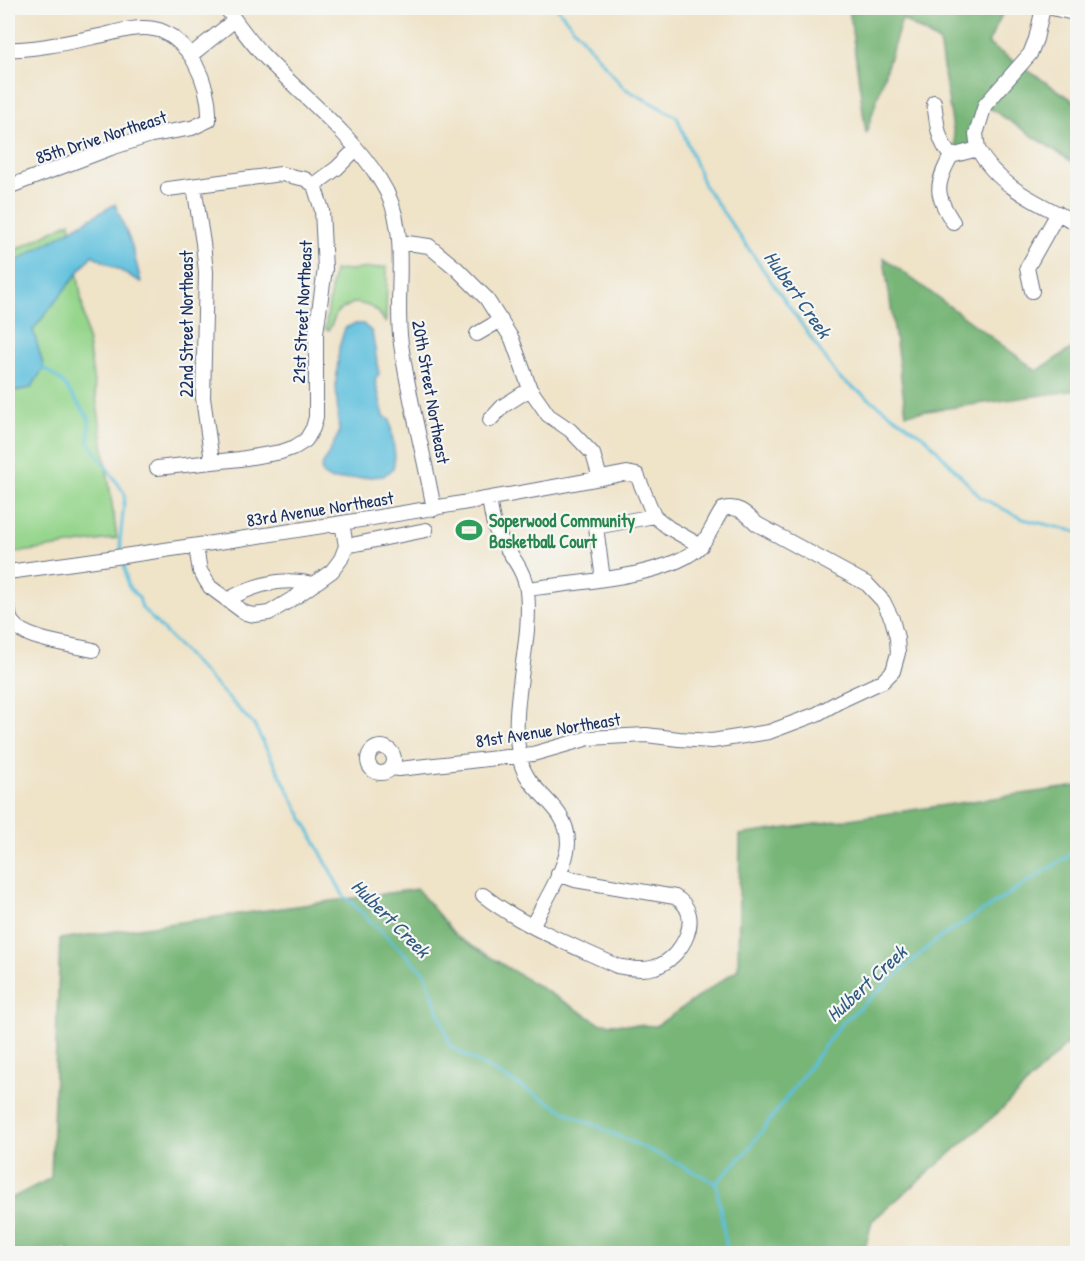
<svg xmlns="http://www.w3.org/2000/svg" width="1085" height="1261" font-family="'Patrick Hand',sans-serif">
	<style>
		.green { fill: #95d58c; stroke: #588275; stroke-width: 1.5 }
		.forest { fill: #78b678; stroke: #4a726b; stroke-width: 1.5 }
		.water { fill: #5ec0dd; stroke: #3c789e; stroke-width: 1.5 }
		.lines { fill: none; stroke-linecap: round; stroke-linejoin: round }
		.stream { stroke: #5ec0dd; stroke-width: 3 }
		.minor-casing { stroke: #656e83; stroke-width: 16 }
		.minor { stroke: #fff; stroke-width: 14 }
		.labels { text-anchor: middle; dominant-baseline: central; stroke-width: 4.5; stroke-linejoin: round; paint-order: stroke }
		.street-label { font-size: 18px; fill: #1b2f5e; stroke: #f6f6f2 }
		.leisure-label { font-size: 18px; font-weight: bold; fill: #27864d; stroke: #f6f6f2; text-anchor: start }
		.water-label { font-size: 20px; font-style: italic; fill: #2f5a84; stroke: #f6f6f2 }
	</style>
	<rect width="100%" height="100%" fill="#f6f6f2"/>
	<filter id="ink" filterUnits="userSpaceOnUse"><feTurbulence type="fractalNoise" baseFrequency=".0167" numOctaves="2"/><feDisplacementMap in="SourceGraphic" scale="12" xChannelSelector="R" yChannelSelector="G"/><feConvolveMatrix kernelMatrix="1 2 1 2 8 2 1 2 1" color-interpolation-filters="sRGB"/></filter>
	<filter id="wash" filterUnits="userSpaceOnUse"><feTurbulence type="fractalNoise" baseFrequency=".008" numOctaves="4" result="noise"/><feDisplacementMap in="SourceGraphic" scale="24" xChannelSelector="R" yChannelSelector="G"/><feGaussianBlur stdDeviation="1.35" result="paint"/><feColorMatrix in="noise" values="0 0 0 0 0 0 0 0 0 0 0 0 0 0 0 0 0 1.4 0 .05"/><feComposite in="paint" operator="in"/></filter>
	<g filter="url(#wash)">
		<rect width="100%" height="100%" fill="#efe3c8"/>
		<!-- green -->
		<path class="green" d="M70,222L117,538L8,554V254Z
			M387,267L386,324C379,309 370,304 353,303L337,312L329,330L325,329L334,271Z"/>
		<!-- forest -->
		<path class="forest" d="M849,8H1005L988,44L1077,103V165L985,105L978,149L957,154L939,42L902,19L866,134Z
			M884,258L1037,371L1077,345V390L906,414Z
			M1077,786V1034L1001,1110L872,1221L864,1253L69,1254L68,1249L37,1253H8V1200L51,1178L60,939L417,889L457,937L599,1023L656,1026L738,969L740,835Z"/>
		<!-- water -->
		<path class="water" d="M115,204L132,246L141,282L92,255L33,330L44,368L31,388L8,392V266Z
			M354,324H363L372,332L379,374L375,380L384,416L390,420L395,456L393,469L383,476L332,480L323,475L321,468L339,433L336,384L339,348L345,328Z"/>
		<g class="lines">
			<!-- stream -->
			<path class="stream" d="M557,8L624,88L677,117L704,185L839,378L927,439L980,497L1023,519L1078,532
				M44,368L62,382L89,418V442L125,494L120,541L122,553
				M123,559L128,586L139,598L142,608L254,725L343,895L425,973L451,1047L570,1114L669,1159L716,1183
				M730,1254L726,1244L716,1183L748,1150L840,1025L935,941L1078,850"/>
		</g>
	</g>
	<g filter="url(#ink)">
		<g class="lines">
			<!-- minor casing -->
			<g class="minor-casing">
				<path id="minor" d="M226,8C237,23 249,40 262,54C301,95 349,131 380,180C413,230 393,289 401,344C409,400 424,454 434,509
					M1052,8L1078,14
					M8,49C32,51 79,40 104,35C120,31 137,26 154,29C170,31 188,49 195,63C205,82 210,99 209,120L192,128L151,135L111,148L8,187
					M191,55L235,20
					M934,102C937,122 937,140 951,156C935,185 935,195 953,222
					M978,149L976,134L985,105L1030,54L1036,39L1043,8
					M951,156L978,149C997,187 1041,204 1078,224
					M194,186L203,243L206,272L203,398L212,461
					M168,189L281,174L305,179L314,185L337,168L356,149
					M400,242L429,246L457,269L486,298L512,339L530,389L548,415L570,430L593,454L600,478
					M1032,291L1027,268L1058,213
					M477,334L501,320
					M490,420L503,406L530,389
					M157,468L240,459L281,452L295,447L306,440L313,428L316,417V333L325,269L322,210L314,185
					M489,499C491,509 492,521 496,530C506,551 524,567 527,591C533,646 508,704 520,759C528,796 568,803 568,843C568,865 543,905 532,926
					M346,546L426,530
					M196,547L200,571L210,587L245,613L254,615L269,613L297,596L332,571L341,559L346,546L342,523
					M8,572C215,544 421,513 627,473L637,475L654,516L669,528L701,546
					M600,579L602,572L596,527L654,516
					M227,600C256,584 281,577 314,584
					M8,608C9,612 9,618 12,622C23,640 73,645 93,650
					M368 760a13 13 0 1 1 26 0a13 13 0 1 1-26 0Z
					M391,768L399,769L533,754L589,738L646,735L679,739L712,741L769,732L817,714L840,701L883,681L893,671L898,653L897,638L892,619L883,601L867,584L757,524C746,514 739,505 723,509C715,520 710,535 701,545C674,577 569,583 527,589
					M483,895C522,926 572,945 617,966C629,968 643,971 655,967C682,959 706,914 675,897L575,880L558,874"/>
			</g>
			<!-- minor -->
			<use href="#minor" class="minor"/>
		</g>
	</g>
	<!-- icons -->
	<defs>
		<g id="stadium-bare" transform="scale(2.07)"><path d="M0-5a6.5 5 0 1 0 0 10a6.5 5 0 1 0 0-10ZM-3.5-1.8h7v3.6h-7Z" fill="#2e9e5b" stroke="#f6f6f2" stroke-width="2.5" paint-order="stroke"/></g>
	</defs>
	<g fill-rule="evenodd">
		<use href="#stadium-bare" x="469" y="530"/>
	</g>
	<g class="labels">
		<!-- street labels -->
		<g class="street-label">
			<text transform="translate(101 137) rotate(-18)">85th Drive Northeast</text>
			<text transform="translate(302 312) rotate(-87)">21st Street Northeast</text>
			<text transform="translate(186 324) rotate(-90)">22nd Street Northeast</text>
			<text transform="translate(431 392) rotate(80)">20th Street Northeast</text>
			<text transform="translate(320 509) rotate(-9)">83rd Avenue Northeast</text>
			<text transform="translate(548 730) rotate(-9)">81st Avenue Northeast</text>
		</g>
		<!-- leisure labels -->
		<g class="leisure-label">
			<text x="489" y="520">Soperwood Community<tspan x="489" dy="21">Basketball Court</tspan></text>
		</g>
		<!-- water labels -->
		<g class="water-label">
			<text transform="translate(798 294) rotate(55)">Hulbert Creek</text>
			<text transform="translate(391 918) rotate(45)">Hulbert Creek</text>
			<text transform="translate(866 983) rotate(-43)">Hulbert Creek</text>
		</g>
	</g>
	<!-- margin -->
	<rect width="1085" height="1261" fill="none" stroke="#f6f6f2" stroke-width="30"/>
</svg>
